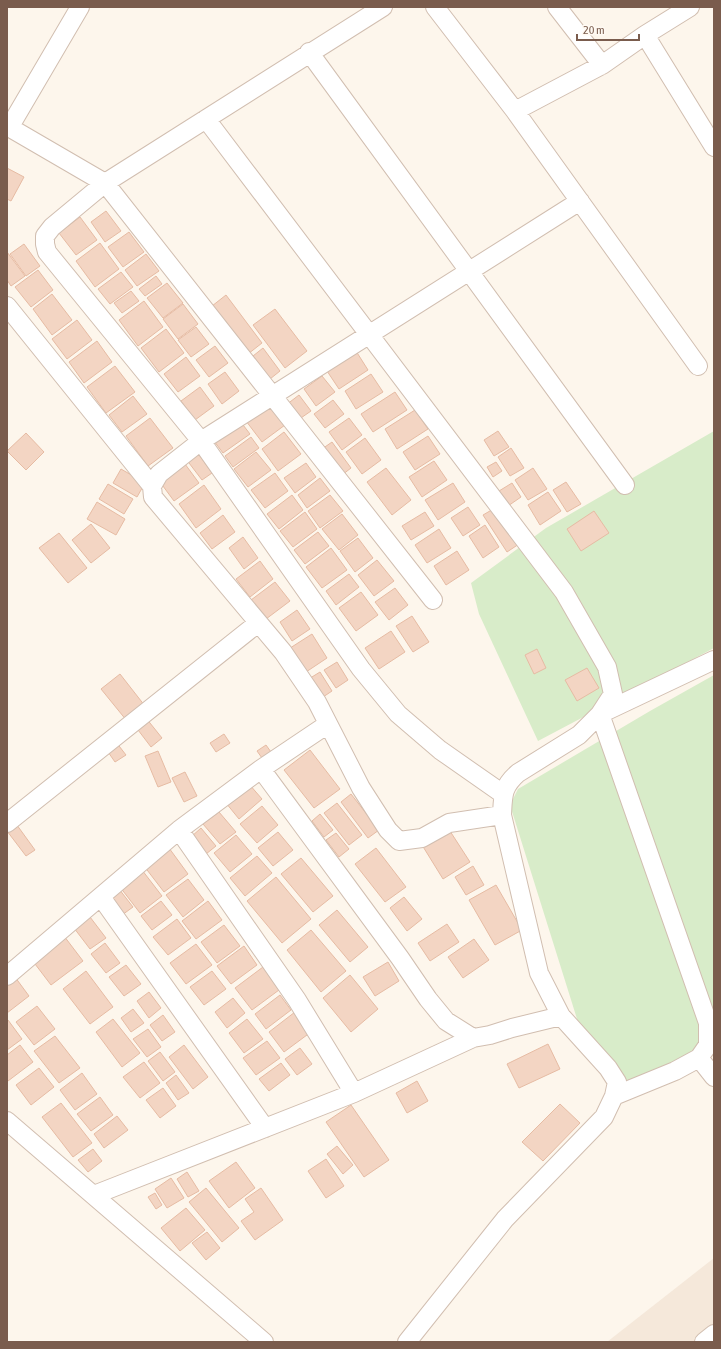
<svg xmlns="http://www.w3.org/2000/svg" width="721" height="1349" font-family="'Asap Condensed',sans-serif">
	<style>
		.residential { fill: #f5e8da }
		.green { fill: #d8ecc9 }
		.building { fill: #f3d5c3; stroke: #e6bba3 }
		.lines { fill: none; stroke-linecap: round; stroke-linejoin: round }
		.minor-casing { stroke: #d1beb0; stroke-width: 20 }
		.minor { stroke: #fff; stroke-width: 18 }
	</style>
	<rect width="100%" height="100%" fill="#fdf6ec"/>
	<!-- residential -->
	<path class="residential" d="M714,1258V1342H607Z"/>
	<!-- green -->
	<path class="green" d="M714,431V648L538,741L479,614L471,583L546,528Z
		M714,675V1044L622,1087L588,1054L510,805L518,789L650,711Z"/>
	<!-- building -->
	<path class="building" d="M7,168L24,177L11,201L7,199Z
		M106,211L121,231L105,242L91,222Z
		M80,217L97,240L76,255L59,233Z
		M129,232L144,252L123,267L108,247Z
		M100,243L119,269L95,287L76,261Z
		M24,244L40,266L26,276L10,254Z
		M7,252L25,276L11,286L7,280Z
		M146,254L159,271L137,286L125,270Z
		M38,270L53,290L31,307L15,287Z
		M121,272L133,287L110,304L98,289Z
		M156,276L162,284L145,296L139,289Z
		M167,283L183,303L163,318L147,298Z
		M131,291L139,301L122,313L114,303Z
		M52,294L72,320L52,335L33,309Z
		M226,295L262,343L248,354L212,306Z
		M144,301L163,327L138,346L119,320Z
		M183,304L198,324L178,339L163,319Z
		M275,309L307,351L285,368L253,325Z
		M77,320L92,340L67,359L52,339Z
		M196,327L209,344L191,357L178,340Z
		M166,329L184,353L159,372L141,348Z
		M97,341L112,362L84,383L69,362Z
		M215,346L228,363L209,377L196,360Z
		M263,348L280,371L270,379L253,356Z
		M356,351L368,370L339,389L327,371Z
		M186,357L200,376L178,392L164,374Z
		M115,366L135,392L106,413L87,387Z
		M225,372L239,391L222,404L208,384Z
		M371,374L383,392L356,409L345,391Z
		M322,376L335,392L316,406L304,389Z
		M200,387L214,406L195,420L181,401Z
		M395,392L407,410L373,432L361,414Z
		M299,395L311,411L298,420L286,405Z
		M133,396L147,414L122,432L109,415Z
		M333,400L344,414L325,428L314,414Z
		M269,404L285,425L262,442L246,421Z
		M415,410L428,429L397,449L385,429Z
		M150,418L173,448L148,466L126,436Z
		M349,418L362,435L342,450L329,432Z
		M240,421L250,434L223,453L214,441Z
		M498,431L509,447L494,456L484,440Z
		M284,432L301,454L278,471L262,449Z
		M26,433L44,452L26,470L7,451Z
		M428,436L440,454L415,470L403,452Z
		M251,437L259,448L233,467L225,456Z
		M365,438L381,460L362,474L346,452Z
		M332,442L351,468L342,475L322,449Z
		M511,448L524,468L510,476L498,457Z
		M197,452L212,473L202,480L186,459Z
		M256,452L271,470L248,487L234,469Z
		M434,461L447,480L422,497L409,477Z
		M496,462L502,471L493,477L487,467Z
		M306,463L316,477L295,493L284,478Z
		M185,464L199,483L174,501L160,482Z
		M386,468L411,500L392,515L367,482Z
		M533,468L547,489L528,500L515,480Z
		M121,469L145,483L137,497L113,483Z
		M275,473L288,491L265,508L251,490Z
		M320,478L330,491L307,508L298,495Z
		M566,482L581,504L567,512L553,490Z
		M453,483L465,502L438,520L425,500Z
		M512,483L521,497L508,506L499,491Z
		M108,484L133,499L124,514L99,499Z
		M204,485L221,509L196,528L179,504Z
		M548,492L561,511L540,525L528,505Z
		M292,495L303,510L279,529L267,514Z
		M330,495L343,511L320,528L308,511Z
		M97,502L125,519L116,535L87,519Z
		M468,507L480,525L463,536L451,518Z
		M495,508L519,544L507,552L483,515Z
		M594,511L609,533L581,551L567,529Z
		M305,512L317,529L293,547L280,531Z
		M425,512L434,526L411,540L402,526Z
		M342,514L358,535L339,550L322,529Z
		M223,515L235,532L212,549L200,533Z
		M91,524L110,548L91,563L72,540Z
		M485,525L499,547L483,558L469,536Z
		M439,529L451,548L427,563L415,545Z
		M318,532L329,546L305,564L294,550Z
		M59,533L87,568L68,583L39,548Z
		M243,537L258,558L244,569L229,548Z
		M358,538L373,558L355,572L340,551Z
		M331,548L347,570L322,588L306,567Z
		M457,551L469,570L446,585L434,566Z
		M377,560L394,581L374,596L358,575Z
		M260,561L273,579L250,597L236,579Z
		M349,574L359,587L336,605L326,591Z
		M275,582L290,601L266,619L251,600Z
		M395,588L408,605L389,620L375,602Z
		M361,592L378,615L356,631L339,608Z
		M297,610L310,629L292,641L280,622Z
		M412,616L429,642L413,652L396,626Z
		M391,631L405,652L379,669L365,648Z
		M312,634L327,658L303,674L287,650Z
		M537,649L546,668L534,674L525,655Z
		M337,662L348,680L336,688L324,670Z
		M587,668L599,688L577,701L565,680Z
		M320,672L332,691L320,699L307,680Z
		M120,674L145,706L127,721L101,689Z
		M146,718L162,738L151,747L135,726Z
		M224,734L230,743L216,752L210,743Z
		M116,742L126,755L115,762L106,749Z
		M266,745L271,752L262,758L257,751Z
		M310,750L340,789L314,808L284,770Z
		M158,751L171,782L158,787L145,756Z
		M185,772L197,796L184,802L172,778Z
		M249,784L262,799L239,819L226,803Z
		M351,794L379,830L368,838L341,802Z
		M337,803L362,835L349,845L324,813Z
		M262,806L278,825L257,843L240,824Z
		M219,812L236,832L220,844L203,824Z
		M320,814L333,830L324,837L312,821Z
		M14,821L35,850L26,856L7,831Z
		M201,828L216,846L206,854L191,837Z
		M448,828L470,862L443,879L422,845Z
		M278,832L293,850L273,866L258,848Z
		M336,833L349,849L339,857L326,840Z
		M236,835L252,854L230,872L214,853Z
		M169,848L188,874L164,892L144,866Z
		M376,848L406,887L385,902L355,864Z
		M257,856L272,873L245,896L230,878Z
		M301,858L333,896L313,912L281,874Z
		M473,866L484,885L466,895L455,877Z
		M142,870L162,896L140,913L120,887Z
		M276,877L311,919L282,943L247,901Z
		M188,879L204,900L183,917L166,895Z
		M496,885L522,930L495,945L469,900Z
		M119,889L133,907L122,915L108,898Z
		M404,897L422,919L407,931L390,908Z
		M161,901L172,915L152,930L141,916Z
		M208,901L222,920L196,939L182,921Z
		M337,910L368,947L350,962L319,925Z
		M90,917L106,938L90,949L74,928Z
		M177,919L191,938L168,955L153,937Z
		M447,924L459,942L430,961L418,943Z
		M224,925L240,946L217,963L201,942Z
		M311,930L346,971L321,992L287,950Z
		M64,936L83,961L51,985L32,960Z
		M474,939L489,960L463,978L448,957Z
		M105,943L120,963L106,973L91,954Z
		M196,944L212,965L186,984L170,963Z
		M244,946L257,965L231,984L217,966Z
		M388,962L399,981L375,996L363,977Z
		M126,965L141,984L124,996L109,977Z
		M263,967L279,990L252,1010L235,988Z
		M86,971L113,1007L90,1024L63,989Z
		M212,971L226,989L204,1005L190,987Z
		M350,975L378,1009L351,1032L323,998Z
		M15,977L29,996L7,1013V983Z
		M149,992L161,1008L149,1018L137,1001Z
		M280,995L291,1010L266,1029L255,1014Z
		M233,998L245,1013L227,1028L215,1012Z
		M37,1006L55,1029L34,1045L16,1022Z
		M133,1009L144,1023L131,1032L121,1018Z
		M295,1012L311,1032L284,1052L269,1032Z
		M163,1015L175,1032L162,1041L150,1025Z
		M113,1019L140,1053L122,1067L96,1032Z
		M247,1019L263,1039L244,1053L229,1033Z
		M8,1020L22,1039L7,1050V1021Z
		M148,1029L161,1047L147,1057L133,1039Z
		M55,1036L80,1068L59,1083L34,1051Z
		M267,1041L280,1058L256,1075L243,1058Z
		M548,1044L560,1069L519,1088L507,1064Z
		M20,1045L33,1062L8,1081L7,1079V1055Z
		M184,1045L208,1077L193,1089L169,1057Z
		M300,1048L312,1064L297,1075L285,1059Z
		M160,1052L175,1072L163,1081L148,1061Z
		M144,1062L160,1083L140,1098L123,1077Z
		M281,1063L290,1075L269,1091L259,1079Z
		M39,1068L54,1087L31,1105L16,1085Z
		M82,1073L97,1094L75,1110L60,1090Z
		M176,1075L189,1093L178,1100L166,1083Z
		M417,1081L428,1101L407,1113L396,1093Z
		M163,1088L176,1106L160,1118L146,1100Z
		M100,1097L113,1115L91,1131L77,1114Z
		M61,1103L92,1143L73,1157L42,1117Z
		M560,1104L580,1123L543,1161L522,1142Z
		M351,1105L389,1160L364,1177L326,1122Z
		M117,1116L128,1130L104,1148L94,1134Z
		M337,1146L353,1165L343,1174L327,1154Z
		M93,1149L102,1161L88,1172L78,1160Z
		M326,1159L344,1186L326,1198L308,1171Z
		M236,1162L255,1188L229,1208L209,1181Z
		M187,1172L199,1191L188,1197L177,1179Z
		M171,1178L184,1198L167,1208L155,1189Z
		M206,1188L239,1228L222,1242L189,1202Z
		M261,1188L283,1220L255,1240L241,1221L254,1212L245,1199Z
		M155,1193L162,1205L156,1209L148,1197Z
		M186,1208L205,1230L180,1251L161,1228Z
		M207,1232L220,1248L206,1260L192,1243Z"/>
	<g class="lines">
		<!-- minor casing -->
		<g class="minor-casing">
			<path id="minor" d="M383,7L105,183L52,227L45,236V244L47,252L201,441L361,669L398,714L440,750L503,794
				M435,7L515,111L698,366
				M557,7L602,65
				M645,35L714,147
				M309,52L625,485
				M515,111L602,65L645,35L690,7
				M206,119L564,592L607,667L613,694L600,714L579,735L518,773C502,787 503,796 502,815L539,973L561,1016L608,1068L617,1082L614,1096L604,1117L505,1219L407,1342
				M7,126L105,183L433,600
				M9,128L80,7
				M7,306L152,486
				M261,769L400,958L428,999L446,1021L473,1038L490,1035L512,1028L561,1016
				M502,815L449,823L422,838L399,841L388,830L361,788L317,702L283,652L153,497L152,486L159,474L201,441L580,201
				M7,823L258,623
				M179,830L297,1000L354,1093
				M101,897L265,1128
				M7,976L179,830L261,769L328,724
				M699,1058L714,1077
				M614,1096L675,1071L699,1058L708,1045V1023L600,714L714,660
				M7,1121L264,1342
				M94,1195L354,1093L473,1038
				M704,1342L714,1334"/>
		</g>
		<!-- minor -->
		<use href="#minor" class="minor"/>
	</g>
	<!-- border -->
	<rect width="721" height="1349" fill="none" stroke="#7a5c4d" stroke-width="16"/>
	<!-- scale -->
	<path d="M577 34v6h62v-6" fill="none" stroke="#7a5c4d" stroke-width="2"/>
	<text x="583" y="34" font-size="12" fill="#7a5c4d" stroke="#fffaf3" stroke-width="3" paint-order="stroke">20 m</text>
</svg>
